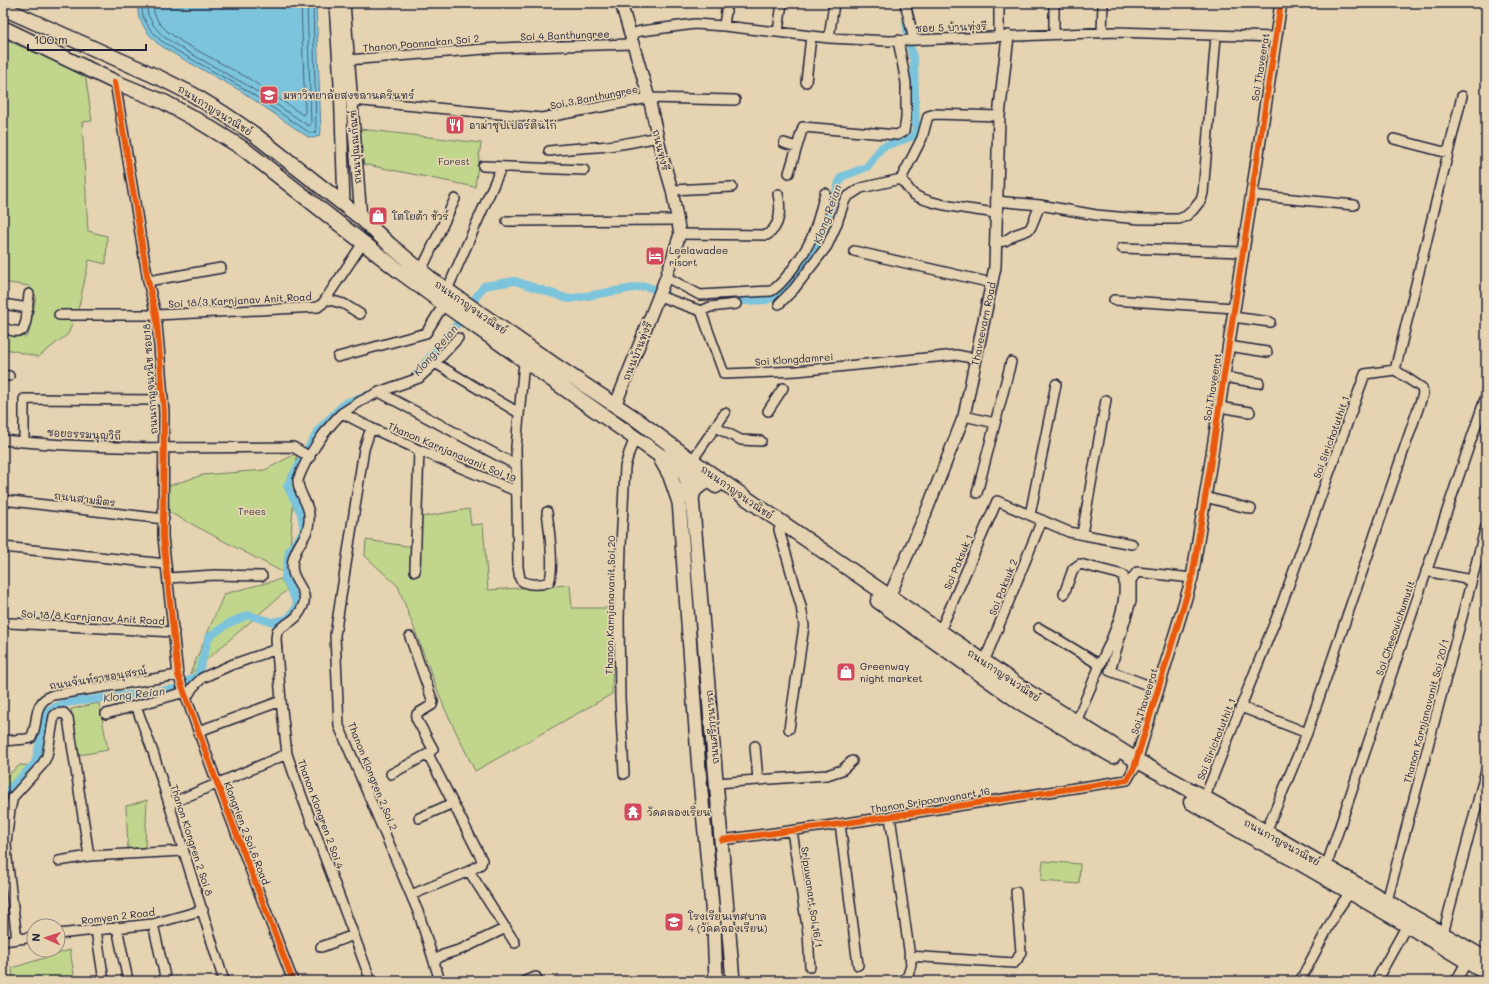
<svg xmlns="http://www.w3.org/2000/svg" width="1489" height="984" font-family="Mali,'Playpen Sans Thai',sans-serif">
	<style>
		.green { fill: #c1d68c; stroke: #727c64 }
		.water { fill: #7bc4db; stroke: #57839b }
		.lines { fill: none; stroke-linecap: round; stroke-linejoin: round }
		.shore { stroke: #46637b; stroke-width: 1 }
		.canal { stroke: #7bc4db; stroke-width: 8 }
		.minor-casing { stroke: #22223b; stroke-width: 12 }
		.tertiary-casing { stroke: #22223b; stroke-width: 14 }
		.secondary-casing { stroke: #22223b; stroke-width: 16 }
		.primary-casing { stroke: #22223b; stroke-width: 17 }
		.minor { stroke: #e5d3b1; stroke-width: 9 }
		.tertiary { stroke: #e5d3b1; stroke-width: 11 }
		.secondary { stroke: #e5d3b1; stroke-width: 13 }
		.primary { stroke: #e5d3b1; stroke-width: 14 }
		.cycleway-casing { stroke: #e5d3b1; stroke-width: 8 }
		.cycleway { stroke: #e8590c; stroke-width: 6 }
		.labels { text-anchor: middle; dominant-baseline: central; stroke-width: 3.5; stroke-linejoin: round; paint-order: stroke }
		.street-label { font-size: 10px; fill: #22223b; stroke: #e5d3b1 }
		.poi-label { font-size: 10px; fill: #22223b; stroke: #e5d3b1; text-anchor: start }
		.park-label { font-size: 10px; fill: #3a3d47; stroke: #e5d3b1 }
		.water-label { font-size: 11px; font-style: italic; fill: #34425b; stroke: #e5d3b1 }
	</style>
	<rect width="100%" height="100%" fill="#e5d3b1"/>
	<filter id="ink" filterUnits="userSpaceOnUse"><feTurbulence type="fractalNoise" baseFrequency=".025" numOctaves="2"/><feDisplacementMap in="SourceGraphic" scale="8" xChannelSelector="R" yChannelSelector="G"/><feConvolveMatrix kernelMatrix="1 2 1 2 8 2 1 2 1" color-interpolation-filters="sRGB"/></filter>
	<g filter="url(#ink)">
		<!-- green -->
		<path class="green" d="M3,39L85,73L92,121L82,122L88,231L107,236L106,264L89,260L79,306L68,334L38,357L3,348V333L26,337L29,333L36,296L29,286L3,282Z
			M360,129L481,143L475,187L363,164Z
			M297,453L288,575L169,512L168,486L203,475L265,470Z
			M469,509L471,525L483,524L488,590L570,585L572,608H614L612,694L475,771L444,707L398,586L365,556L366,540L420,548L422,517Z
			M281,579L287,590L190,674L224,594Z
			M99,703L108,750L79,755L71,709Z
			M20,765L37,766L8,796L3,845V779Z
			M147,800L145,847L128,849L126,806Z
			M1043,861L1080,864L1079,884L1041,881Z
			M70,950L75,981H13L12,968Z"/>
		<!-- water -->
		<path class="water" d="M137,3H316L321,131L319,136L313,138L308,137L241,91L174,54L157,43L147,32L139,18Z"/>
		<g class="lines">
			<!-- shore -->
			<path class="shore" d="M141,3L143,17L150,29L160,40L177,51L243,88L310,133H315L316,130L313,3
				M146,3L148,15L154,26L163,36L179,47L245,84L309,126L311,124L307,3
				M152,3L154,13L159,23L167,31L182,42L248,78L303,115L305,112L301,3"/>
			<!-- canal -->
			<path class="canal" d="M730,302L766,300L777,296L815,249L823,230L841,177L867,167L882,147L914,136L916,129L914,62L909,40L906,23
				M406,382L410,381L454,328L484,286L515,281L569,299L645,286L665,293
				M3,795L35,763L47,711L65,703L175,689L198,675L209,637L229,623L248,615L272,622L288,619L298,605L285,578L289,551L304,531L301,513L287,486L319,429L345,403L367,395"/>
			<!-- minor casing -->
			<g class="minor-casing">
				<path id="minor" d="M905,3L914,40
					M724,26L727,3
					M778,32L782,3
					M1102,33L1103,3
					M630,34L641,31L695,24L724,26L829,38L889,41L1115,32L1275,37
					M1054,34V3
					M999,36V3
					M829,38L834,3
					M348,60L497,48L633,44
					M115,82L148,281L156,315L159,346L164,412L163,537L178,675L217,783L293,981
					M806,82L811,36
					M352,100L542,118L649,98L735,100
					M1394,139L1448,153
					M784,143L796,147
					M549,151C565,149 580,148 596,147C617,146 637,141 658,137
					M483,166L584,170
					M789,173L803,127L897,135L904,131L906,119V83L898,40
					M901,179C905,184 909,190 913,194C931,206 973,209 995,213
					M672,190L732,187
					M1251,195L1354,205
					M996,201L1040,205
					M507,221L677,220
					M680,234L767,235C781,226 781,208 778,194
					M995,242L1005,241L1014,235L1028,230L1031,227L1040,205L1096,215L1140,219H1179L1186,216L1193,210L1201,200L1203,193L1216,36
					M1122,248L1243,252
					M854,251L992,283
					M421,271L455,199
					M666,277L700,295L771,291C784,284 806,251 812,237C818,223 821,207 825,193
					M148,281L221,268
					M447,290L501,168
					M659,296L701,311L724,374L797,371L956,355L977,359
					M326,299L344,304L360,314
					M1114,300L1234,308
					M3,304L28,308
					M779,304L794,289L827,246L836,226L844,202L847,197L861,188L901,179L922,138L928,116L935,114L999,116
					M701,311L710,307L736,304
					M59,315H156L318,307L323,303L363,243
					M1233,317L1270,322
					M3,328C9,330 17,333 23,330L26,321L29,294
					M458,338L435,363L419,378L379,392L516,465
					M1228,346L1267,352
					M338,357L426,333L444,304
					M524,362L516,447L518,567L520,579C526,586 541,585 549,582C555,570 549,527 547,512
					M435,363L519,413
					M1395,370L1462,96
					M3,375L9,376
					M1224,377L1259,383
					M1219,407L1250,412
					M768,411L783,388
					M342,413L361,401L379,392
					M964,416L995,423
					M715,427L741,440L761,441
					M371,428L364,449L335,635L339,726L419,914L440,981
					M3,440C99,450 196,448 293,447L310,457
					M24,442V399L163,400
					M689,465L725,413
					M977,493L1011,362
					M1205,497L1251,509
					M3,500L164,519
					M1030,515L1056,384
					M779,530L801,606L804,626L789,729
					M1082,534L1106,400
					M3,547L166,564
					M415,571L419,450
					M1426,571L1471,580
					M168,578L215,575L262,576
					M1064,594L1073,569L1080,564L1123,575C1129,606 1112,637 1100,665C1092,684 1084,703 1076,722
					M10,623L174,632
					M1039,628L1100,665
					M940,631L997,501L1069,532L1132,544
					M410,637L433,702L432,705L417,714L416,718L433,749L428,754L482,860L481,864L469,871L411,895
					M984,662L1042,520
					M1158,689L1110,671L1131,601V580L1137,572L1192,578
					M187,697L193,687L202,678L231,665L277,649
					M136,706L153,752L224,981
					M1241,707L1307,733
					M106,714L185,692
					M199,731L281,701
					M3,741L26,739L31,738C40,721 31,703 53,695L178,675
					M755,746L758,780
					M391,774L428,754
					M624,774L620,698L619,620L621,546L625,467L629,453L635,438
					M716,783L827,775L842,770L852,761
					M1204,799L1280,609L1365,374L1395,370
					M169,804L287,754
					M890,816L911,964C909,972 909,978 901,981
					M419,818L453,803
					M840,824L858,965
					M792,831L808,933L810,967
					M1266,832L1307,733L1423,394L1422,388L1395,370
					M722,840L840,824L1127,780L1134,768
					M59,861L89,856
					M1326,867L1486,396
					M469,871L515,943
					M1387,901L1486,526
					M153,924L166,981
					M117,927L128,981
					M96,930L104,981
					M58,934L153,924L203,910
					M1443,934L1486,770
					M17,939L7,859L6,842L10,810L13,797L42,765L47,756L54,716L56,714L64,713L68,718L89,856L183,851
					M3,941L34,937
					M321,947L354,935
					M909,956L1014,963L1017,960L1021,952L1016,892
					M434,961L443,955L462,949L506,928
					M371,981L298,786L287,754L281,701L276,639L277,631C283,625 291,623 297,616C318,589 287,585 293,560C297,542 311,535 309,515C309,503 297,492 298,480C305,459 326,428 342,413L371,428L419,450L516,491
					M525,981L536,977
					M1300,981L1337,911L1350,892
					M1376,981L1407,925
					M1456,981L1467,961"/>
			</g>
			<!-- tertiary casing -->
			<g class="tertiary-casing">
				<g id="tertiary">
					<path d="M335,3L340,84L344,205"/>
					<path d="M344,3L361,218"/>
					<path d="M615,406L666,277L680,234L672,190L661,152L649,98L621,3"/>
					<path id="s1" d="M889,597L925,515L964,416L995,267L999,116L1008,36"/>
					<path d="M1134,768L1192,578L1210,467L1281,3"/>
				</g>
			</g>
			<!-- secondary casing -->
			<g class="secondary-casing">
				<path id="secondary" d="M670,446L680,461L692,497L733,981
					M681,491L679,501L699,770L714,927L716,981"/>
			</g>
			<!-- primary casing -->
			<g class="primary-casing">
				<path id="primary" d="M3,8L162,79L192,94L223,113L254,134L361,218L390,245L432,280L556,366L636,419L691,460L1025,690L1136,760L1266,832L1486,959
					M3,28L115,82L164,102L202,123L244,149L399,271L444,304L685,473L708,480L716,486
					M661,459L670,475L679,501
					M692,497C693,488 701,485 708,480
					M878,601L1021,703L1113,756
					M1191,802L1244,833L1291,858L1407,925L1486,973"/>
			</g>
			<!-- minor -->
			<use href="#minor" class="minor"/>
			<!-- tertiary -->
			<use href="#tertiary" class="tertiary"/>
			<!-- secondary -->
			<use href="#secondary" class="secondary"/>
			<!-- primary -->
			<use href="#primary" class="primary"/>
			<!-- cycleway casing -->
			<g class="cycleway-casing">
				<path id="cycleway" d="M115,82L148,281L156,315L159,346L164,412L163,537L178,675L217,783L293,981
					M722,840L840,824L1127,780L1134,768L1192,578L1210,467L1281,3"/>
			</g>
			<!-- cycleway -->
			<use href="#cycleway" class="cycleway"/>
		</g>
	</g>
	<!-- icons -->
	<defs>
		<g id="university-square" transform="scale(1)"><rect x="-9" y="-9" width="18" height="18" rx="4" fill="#d1495b" stroke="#e5d3b1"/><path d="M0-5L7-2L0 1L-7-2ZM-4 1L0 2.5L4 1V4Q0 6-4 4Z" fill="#fff"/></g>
		<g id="restaurant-square" transform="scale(1)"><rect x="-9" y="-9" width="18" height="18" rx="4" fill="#d1495b" stroke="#e5d3b1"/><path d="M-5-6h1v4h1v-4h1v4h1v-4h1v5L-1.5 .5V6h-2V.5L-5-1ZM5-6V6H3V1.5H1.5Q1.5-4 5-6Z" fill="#fff"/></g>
		<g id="shop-square" transform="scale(1)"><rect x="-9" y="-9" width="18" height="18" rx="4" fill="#d1495b" stroke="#e5d3b1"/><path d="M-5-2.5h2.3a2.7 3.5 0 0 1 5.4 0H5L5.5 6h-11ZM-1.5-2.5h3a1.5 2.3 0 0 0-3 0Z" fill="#fff"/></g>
		<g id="hotel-square" transform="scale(1)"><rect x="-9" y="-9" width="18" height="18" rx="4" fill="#d1495b" stroke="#e5d3b1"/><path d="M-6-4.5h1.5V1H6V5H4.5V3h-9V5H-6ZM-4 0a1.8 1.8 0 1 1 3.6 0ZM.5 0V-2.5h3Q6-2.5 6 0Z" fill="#fff"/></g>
		<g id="temple-square" transform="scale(1)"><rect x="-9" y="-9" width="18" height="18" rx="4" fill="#d1495b" stroke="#e5d3b1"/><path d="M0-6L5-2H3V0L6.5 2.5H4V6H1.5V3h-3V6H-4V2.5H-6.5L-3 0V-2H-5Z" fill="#fff"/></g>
		<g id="school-square" transform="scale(1)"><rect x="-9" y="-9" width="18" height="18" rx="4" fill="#d1495b" stroke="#e5d3b1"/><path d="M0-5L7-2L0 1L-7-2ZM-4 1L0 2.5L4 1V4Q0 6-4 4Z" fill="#fff"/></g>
	</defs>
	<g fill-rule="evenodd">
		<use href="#university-square" x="269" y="95"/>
		<use href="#restaurant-square" x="455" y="125"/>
		<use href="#shop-square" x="378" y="216"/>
		<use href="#hotel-square" x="655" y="256"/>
		<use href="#shop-square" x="846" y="672"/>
		<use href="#temple-square" x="633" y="812"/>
		<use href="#school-square" x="674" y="922"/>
	</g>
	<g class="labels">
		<!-- street labels -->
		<g class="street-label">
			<text transform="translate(951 27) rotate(-2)">ซอย 5 บ้านทุ่งรี</text>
			<text transform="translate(565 35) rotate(-2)">Soi 4 Banthungree</text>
			<text transform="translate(421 43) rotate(-5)">Thanon Poonnakan Soi 2</text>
			<text transform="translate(1260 67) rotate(-81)">Soi Thaveerat</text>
			<text transform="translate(594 97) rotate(-11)">Soi 3 Banthungree</text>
			<text transform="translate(215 110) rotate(32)">ถนนกาญจนวณิชย์</text>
			<text transform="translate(355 147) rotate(-94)">ถนนปุณณกัณฑ์</text>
			<text transform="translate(661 150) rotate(76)">ถนนทุ่งรี</text>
			<text transform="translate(240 300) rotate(-3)">Soi 18/3 Karnjanav Anit Road</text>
			<text transform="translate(471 307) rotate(35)">ถนนกาญจนวณิชย์</text>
			<text stroke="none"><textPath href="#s1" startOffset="290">Thaveevarn Road</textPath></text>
			<text transform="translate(637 351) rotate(-68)">ถนนบ้านทุ่งรี</text>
			<text transform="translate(794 359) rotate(-4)">Soi Klongdamrei</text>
			<text transform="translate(150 379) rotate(-94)">ถนนกาญจนวนิช ซอย18</text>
			<text transform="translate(1212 387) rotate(-81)">Soi Thaveerat</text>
			<text transform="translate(84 434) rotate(3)">ซอยธรรมนูญวิถี</text>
			<text transform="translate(1331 437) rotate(-70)">Soi Sirichotuthit 1</text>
			<text transform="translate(452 452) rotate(23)">Thanon Karnjanavanit Soi 19</text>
			<text transform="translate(737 492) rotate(35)">ถนนกาญจนวณิชย์</text>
			<text transform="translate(85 499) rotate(7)">ถนนสามมิตร</text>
			<text transform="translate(958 562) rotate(-67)">Soi Paksuk 1</text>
			<text transform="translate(1003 587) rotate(-68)">Soi Paksuk 2</text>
			<text transform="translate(610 605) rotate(-89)">Thanon Karnjanavanit Soi 20</text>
			<text transform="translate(93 617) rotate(3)">Soi 18/8 Karnjanav Anit Road</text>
			<text transform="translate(1395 628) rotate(-71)">Soi Cheeouichumutit</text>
			<text transform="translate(1004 675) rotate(34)">ถนนกาญจนวณิชย์</text>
			<text transform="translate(98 678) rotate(-9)">ถนนจันท์ราชอนุสรณ์</text>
			<text transform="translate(1144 701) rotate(-73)">Soi Thaveerat</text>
			<text transform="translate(1426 711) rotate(-75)">Thanon Karnjanavanit Soi 20/1</text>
			<text transform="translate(712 727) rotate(-95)">ถนนศรีภูวนารถ</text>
			<text transform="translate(1216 739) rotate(-68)">Soi Sirichotuthit 1</text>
			<text transform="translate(373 776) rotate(68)">Thanon Klongren 2 Soi 2</text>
			<text transform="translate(930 800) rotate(-9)">Thanon Sripoonvanart 16</text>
			<text transform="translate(321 814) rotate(70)">Thanon Klongren 2 Soi 4</text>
			<text transform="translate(247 833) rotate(69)">Klongrien 2 Soi 6 Road</text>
			<text transform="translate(192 840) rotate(72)">Thanon Klongren 2 Soi 8</text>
			<text transform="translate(1282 842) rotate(29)">ถนนกาญจนวณิชย์</text>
			<text transform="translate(812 897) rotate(82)">Sripuwanart Soi 16/1</text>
			<text transform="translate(118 916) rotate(-7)">Romyen 2 Road</text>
		</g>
		<!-- poi labels -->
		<g class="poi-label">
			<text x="283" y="95">มหาวิทยาลัยสงขลานครินทร์</text>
			<text x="469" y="125">อาม่าซุปเปอร์ตีนไก่</text>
			<text x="392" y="216">โตโยต้า ชัวร์</text>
			<text x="669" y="250">Leelawadee<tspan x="669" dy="12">risort</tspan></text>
			<text x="860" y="666">Greenway<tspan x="860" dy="12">night market</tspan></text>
			<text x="647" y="812">วัดคลองเรียน</text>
			<text x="688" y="916">โรงเรียนเทศบาล<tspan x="688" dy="12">4 (วัดคลองเรียน)</tspan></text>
		</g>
		<!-- park labels -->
		<g class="park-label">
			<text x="454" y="161">Forest</text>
			<text x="252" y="511">Trees</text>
		</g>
		<!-- water labels -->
		<g class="water-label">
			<text transform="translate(827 214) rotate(-70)">Klong Reian</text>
			<text transform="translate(435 350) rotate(-50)">Klong Reian</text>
			<text transform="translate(134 694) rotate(-7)">Klong Reian</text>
		</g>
	</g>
	<!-- margin -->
	<rect width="1489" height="984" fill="none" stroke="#e5d3b1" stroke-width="16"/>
	<rect x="8" y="8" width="1473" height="968" fill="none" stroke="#22223b" stroke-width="1.5" filter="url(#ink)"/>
	<!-- north arrow -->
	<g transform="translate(46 938) rotate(273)"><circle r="19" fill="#e5d3b1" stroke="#978c82"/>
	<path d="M0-3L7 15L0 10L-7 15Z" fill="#d1495b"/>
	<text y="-6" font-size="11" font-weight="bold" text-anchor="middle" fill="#22223b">N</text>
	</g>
	<!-- scale -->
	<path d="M28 44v6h118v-6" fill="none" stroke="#22223b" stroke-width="2"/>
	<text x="34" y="44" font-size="12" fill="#22223b" stroke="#e5d3b1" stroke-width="3" paint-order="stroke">100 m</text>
</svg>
